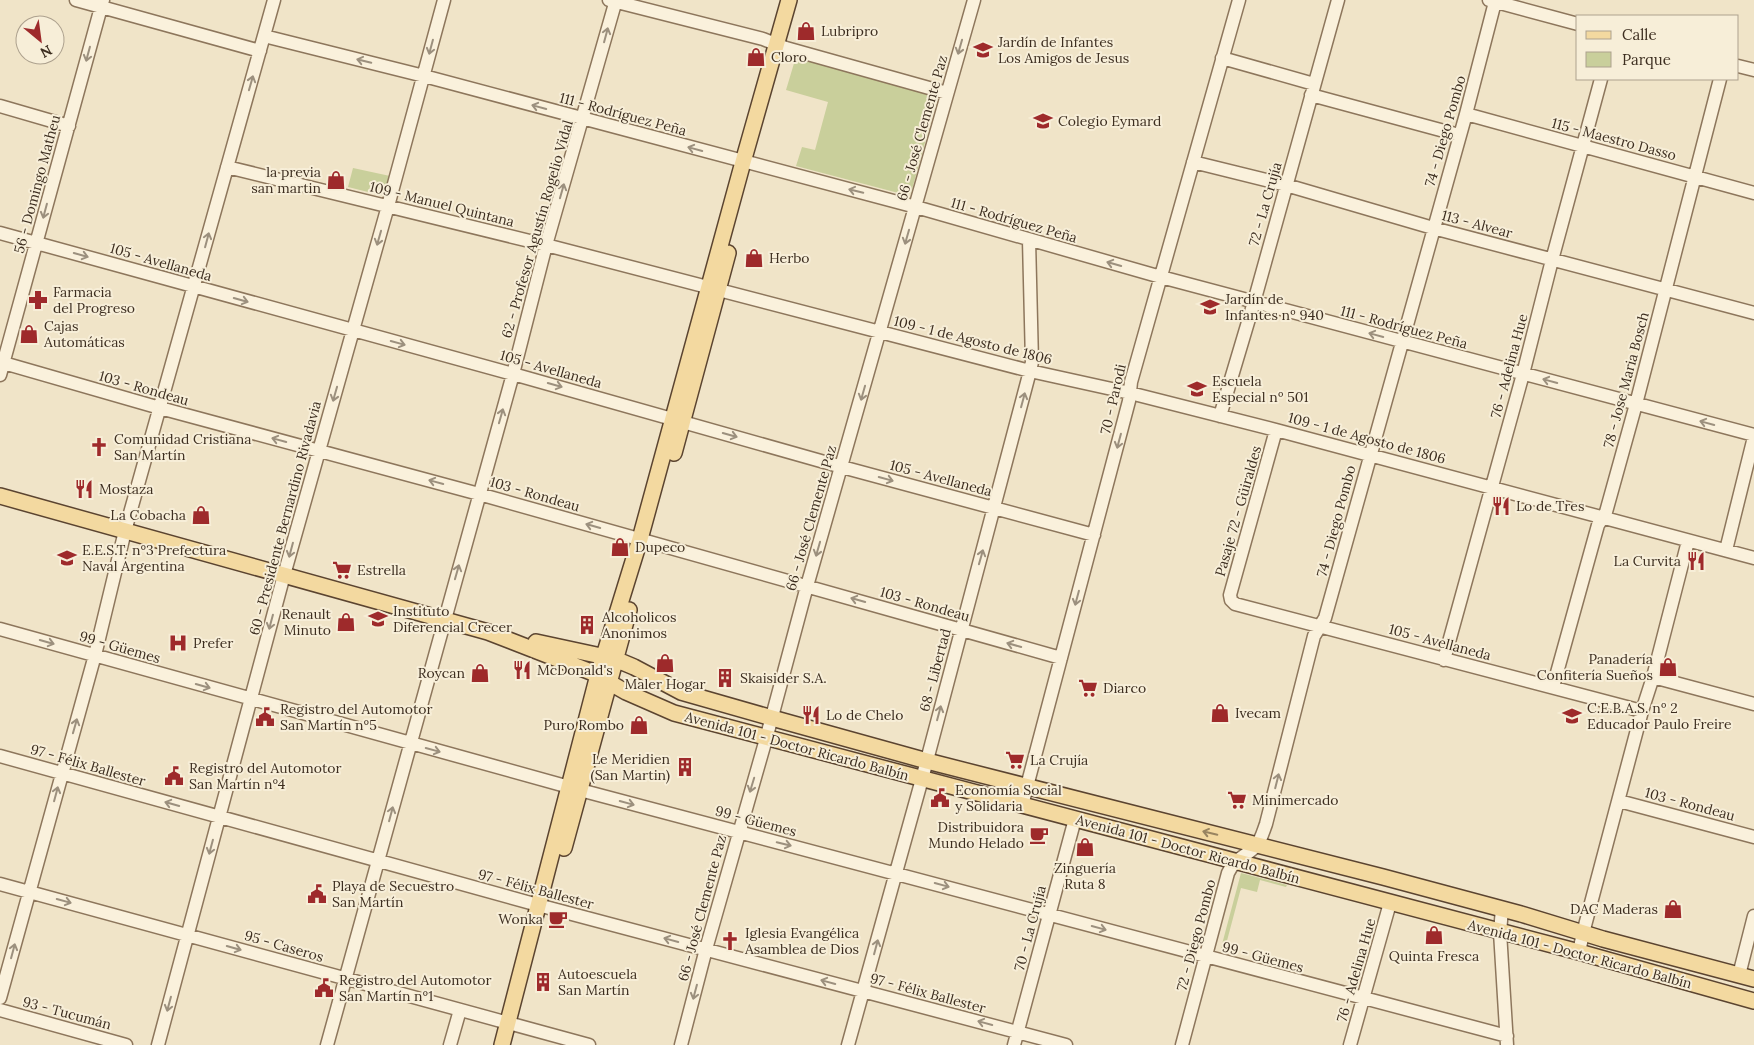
<svg xmlns="http://www.w3.org/2000/svg" width="1754" height="1045" font-family="Lora,serif">
	<style>
		.green { fill: #c9cf9b }
		.lines { fill: none; stroke-linecap: round; stroke-linejoin: round }
		.minor-casing { stroke: #8d765c; stroke-width: 15 }
		.major-casing { stroke: #5b4430; stroke-width: 18 }
		.minor { stroke: #faf1dc; stroke-width: 12 }
		.major { stroke: #f3d9a0; stroke-width: 15 }
		.oneway { stroke: #9c907e }
		.oneway2 { stroke: #988460 }
		.labels { text-anchor: middle; dominant-baseline: central; stroke-width: 4; stroke-linejoin: round; paint-order: stroke }
		.poi-label { font-size: 14px; fill: #3d2e20; stroke: #f7eed8; text-anchor: start }
		.street-label { font-size: 14px; fill: #3d2e20; stroke: #f7eed8 }
	</style>
	<rect width="100%" height="100%" fill="#f0e4c8"/>
	<!-- green -->
	<path class="green" d="M799,58L934,95L937,99L911,193L906,195L796,166L802,147L815,150L828,102L786,90L795,60Z
		M353,168L390,176L385,193L380,195L348,187Z
		M1241,873L1287,885L1286,887L1260,880L1257,892L1241,888L1224,952L1221,948Z"/>
	<g class="lines">
		<!-- minor casing -->
		<g class="minor-casing">
			<path id="minor" d="M76,0L260,51
				M609,0L763,39L786,48L947,93
				M1489,0L1578,24
				M264,36L424,76L916,207L1161,277L1754,435
				M1222,58L1314,84
				M1738,66L1754,70
				M1311,95L1459,135
				M0,106L69,126
				M1466,114L1754,193
				M1193,162L1286,185L1433,228L1754,313
				M227,167L546,245L1030,371L1130,393L1276,430L1754,558
				M0,233L513,374L842,467L1094,535
				M0,362L160,408L479,494L1061,658
				M0,375L103,0
				M1220,416L1254,302L1338,0
				M1276,430L1230,595L1231,600L1235,604L1642,711
				M1726,550L1754,437
				M0,629L580,790L1507,1036
				M1444,660L1523,374L1552,260L1601,79
				M1653,677L1754,704
				M1553,687L1598,525L1606,512L1636,404L1720,79
				M0,756L538,905L1066,1045
				M1619,801L1754,837
				M1022,805L1129,401L1131,382L1239,0
				M0,884L589,1045
				M1502,909L1500,932L1507,1045
				M1579,952L1583,933L1642,711L1653,677L1688,541
				M1739,975L1754,916
				M0,998L95,655L125,531L274,0
				M0,1010L126,1045
				M158,1045L284,575L388,206L444,0
				M327,1045L513,374L546,245L616,0
				M450,1045L460,1010
				M681,1045L706,949L766,739L807,586L974,0
				M848,1045L922,779L1030,371L1032,362L1029,240
				M1014,1045L1075,819
				M1182,1045L1228,873C1235,858 1245,857 1255,847C1261,841 1263,832 1266,824L1314,636L1325,618L1466,114L1495,2
				M1350,1045L1390,903"/>
		</g>
		<!-- major casing -->
		<g class="major-casing">
			<path id="major" d="M674,453L728,253
				M0,496L488,632L591,672L626,692L674,713L1579,952L1754,1001
				M536,642L615,659L634,667L681,692L772,718L927,761L1383,877L1521,914L1603,939L1754,979
				M564,848L629,610
				M502,1045L598,675L640,539L743,162L789,0"/>
		</g>
		<!-- minor -->
		<use href="#minor" class="minor"/>
		<!-- major -->
		<use href="#major" class="major"/>
	</g>
	<!-- one-way arrows -->
	<defs><path id="oneway-shaft" d="M-6 0H5M1.5-3L5.5 0L1.5 3" fill="none" stroke-width="1.6" stroke-linecap="round" stroke-linejoin="round" transform="scale(1.25)"/></defs>
	<g class="oneway">
		<use href="#oneway-shaft" transform="translate(606 35) rotate(-75)"/>
		<use href="#oneway-shaft" transform="translate(431 47) rotate(105)"/>
		<use href="#oneway-shaft" transform="translate(960 47) rotate(106)"/>
		<use href="#oneway-shaft" transform="translate(88 54) rotate(105)"/>
		<use href="#oneway-shaft" transform="translate(364 61) rotate(-166)"/>
		<use href="#oneway-shaft" transform="translate(251 83) rotate(-74)"/>
		<use href="#oneway-shaft" transform="translate(539 107) rotate(-165)"/>
		<use href="#oneway-shaft" transform="translate(695 149) rotate(-165)"/>
		<use href="#oneway-shaft" transform="translate(562 191) rotate(-74)"/>
		<use href="#oneway-shaft" transform="translate(856 191) rotate(-166)"/>
		<use href="#oneway-shaft" transform="translate(45 211) rotate(105)"/>
		<use href="#oneway-shaft" transform="translate(907 237) rotate(106)"/>
		<use href="#oneway-shaft" transform="translate(379 238) rotate(106)"/>
		<use href="#oneway-shaft" transform="translate(207 240) rotate(-75)"/>
		<use href="#oneway-shaft" transform="translate(81 255) rotate(16)"/>
		<use href="#oneway-shaft" transform="translate(1114 264) rotate(-164)"/>
		<use href="#oneway-shaft" transform="translate(241 300) rotate(16)"/>
		<use href="#oneway-shaft" transform="translate(1376 335) rotate(-165)"/>
		<use href="#oneway-shaft" transform="translate(398 343) rotate(15)"/>
		<use href="#oneway-shaft" transform="translate(1550 381) rotate(-165)"/>
		<use href="#oneway-shaft" transform="translate(555 385) rotate(16)"/>
		<use href="#oneway-shaft" transform="translate(863 393) rotate(106)"/>
		<use href="#oneway-shaft" transform="translate(335 394) rotate(106)"/>
		<use href="#oneway-shaft" transform="translate(1023 400) rotate(-75)"/>
		<use href="#oneway-shaft" transform="translate(501 416) rotate(-74)"/>
		<use href="#oneway-shaft" transform="translate(1707 423) rotate(-165)"/>
		<use href="#oneway-shaft" transform="translate(730 435) rotate(16)"/>
		<use href="#oneway-shaft" transform="translate(279 440) rotate(-165)"/>
		<use href="#oneway-shaft" transform="translate(1119 441) rotate(105)"/>
		<use href="#oneway-shaft" transform="translate(886 479) rotate(15)"/>
		<use href="#oneway-shaft" transform="translate(436 482) rotate(-165)"/>
		<use href="#oneway-shaft" transform="translate(593 526) rotate(-164)"/>
		<use href="#oneway-shaft" transform="translate(818 549) rotate(106)"/>
		<use href="#oneway-shaft" transform="translate(291 550) rotate(105)"/>
		<use href="#oneway-shaft" transform="translate(981 557) rotate(-74)"/>
		<use href="#oneway-shaft" transform="translate(457 572) rotate(-74)"/>
		<use href="#oneway-shaft" transform="translate(1077 598) rotate(105)"/>
		<use href="#oneway-shaft" transform="translate(858 600) rotate(-164)"/>
		<use href="#oneway-shaft" transform="translate(271 622) rotate(105)"/>
		<use href="#oneway-shaft" transform="translate(47 642) rotate(16)"/>
		<use href="#oneway-shaft" transform="translate(1014 645) rotate(-164)"/>
		<use href="#oneway-shaft" transform="translate(203 686) rotate(16)"/>
		<use href="#oneway-shaft" transform="translate(939 713) rotate(-75)"/>
		<use href="#oneway-shaft" transform="translate(75 726) rotate(-74)"/>
		<use href="#oneway-shaft" transform="translate(433 750) rotate(15)"/>
		<use href="#oneway-shaft" transform="translate(1277 781) rotate(-76)"/>
		<use href="#oneway-shaft" transform="translate(752 785) rotate(107)"/>
		<use href="#oneway-shaft" transform="translate(56 794) rotate(-75)"/>
		<use href="#oneway-shaft" transform="translate(627 803) rotate(15)"/>
		<use href="#oneway-shaft" transform="translate(172 804) rotate(-164)"/>
		<use href="#oneway-shaft" transform="translate(391 814) rotate(-75)"/>
		<use href="#oneway-shaft" transform="translate(784 844) rotate(14)"/>
		<use href="#oneway-shaft" transform="translate(211 847) rotate(105)"/>
		<use href="#oneway-shaft" transform="translate(942 885) rotate(15)"/>
		<use href="#oneway-shaft" transform="translate(64 901) rotate(15)"/>
		<use href="#oneway-shaft" transform="translate(1099 928) rotate(15)"/>
		<use href="#oneway-shaft" transform="translate(671 940) rotate(-165)"/>
		<use href="#oneway-shaft" transform="translate(876 947) rotate(-75)"/>
		<use href="#oneway-shaft" transform="translate(234 948) rotate(16)"/>
		<use href="#oneway-shaft" transform="translate(13 951) rotate(-75)"/>
		<use href="#oneway-shaft" transform="translate(828 982) rotate(-165)"/>
		<use href="#oneway-shaft" transform="translate(695 992) rotate(105)"/>
		<use href="#oneway-shaft" transform="translate(169 1004) rotate(105)"/>
		<use href="#oneway-shaft" transform="translate(985 1023) rotate(-165)"/>
	</g>
	<use class="oneway2" href="#oneway-shaft" transform="translate(1210 833) rotate(-167)"/>
	<!-- icons -->
	<defs>
		<g id="shop-bare" transform="scale(1.5)"><path d="M-5-2.5h2.3a2.7 3.5 0 0 1 5.4 0H5L5.5 6h-11ZM-1.5-2.5h3a1.5 2.3 0 0 0-3 0Z" fill="#9e2a2b" stroke="#f7eed8" stroke-width="2.5" paint-order="stroke"/></g>
		<g id="school-bare" transform="scale(1.5)"><path d="M0-5L7-2L0 1L-7-2ZM-4 1L0 2.5L4 1V4Q0 6-4 4Z" fill="#9e2a2b" stroke="#f7eed8" stroke-width="2.5" paint-order="stroke"/></g>
		<g id="pharmacy-bare" transform="scale(1.5)"><path d="M-2-6h4v4h4v4h-4v4h-4v-4h-4v-4h4Z" fill="#9e2a2b" stroke="#f7eed8" stroke-width="2.5" paint-order="stroke"/></g>
		<g id="church-bare" transform="scale(1.5)"><path d="M-1.2-6h2.4v3.5h3.3v2.4h-3.3V6h-2.4V-.1h-3.3v-2.4h3.3Z" fill="#9e2a2b" stroke="#f7eed8" stroke-width="2.5" paint-order="stroke"/></g>
		<g id="restaurant-bare" transform="scale(1.5)"><path d="M-5-6h1v4h1v-4h1v4h1v-4h1v5L-1.5 .5V6h-2V.5L-5-1ZM5-6V6H3V1.5H1.5Q1.5-4 5-6Z" fill="#9e2a2b" stroke="#f7eed8" stroke-width="2.5" paint-order="stroke"/></g>
		<g id="supermarket-bare" transform="scale(1.5)"><path d="M-6-5.5h2.5l.6 2H6L4.5 2H-2.5L-4.4-4H-6ZM-1.5 3.2a1.3 1.3 0 1 0 .1 0ZM3 3.2a1.3 1.3 0 1 0 .1 0Z" fill="#9e2a2b" stroke="#f7eed8" stroke-width="2.5" paint-order="stroke"/></g>
		<g id="building-bare" transform="scale(1.5)"><path d="M-4-6H4V6H1V3H-1V6H-4ZM-2.5-4.3h1.7v1.8h-1.7ZM.8-4.3h1.7v1.8H.8ZM-2.5-1h1.7V.8h-1.7ZM.8-1h1.7V.8H.8Z" fill="#9e2a2b" stroke="#f7eed8" stroke-width="2.5" paint-order="stroke"/></g>
		<g id="hospital-bare" transform="scale(1.5)"><path d="M-5-5h3v3.5h4V-5h3V5h-3V1.5h-4V5h-3Z" fill="#9e2a2b" stroke="#f7eed8" stroke-width="2.5" paint-order="stroke"/></g>
		<g id="civic-bare" transform="scale(1.5)"><path d="M-.6-6.5H3V-4.5H.6V-3L4-1V1h2V6H-6V1h2V-1L-.6-3ZM-1.2 2.5V6h2.4V2.5Z" fill="#9e2a2b" stroke="#f7eed8" stroke-width="2.5" paint-order="stroke"/></g>
		<g id="cafe-bare" transform="scale(1.5)"><path d="M-5.5-4.5H6V0H3Q3 3.5 0 3.5H-2.5Q-5.5 3.5-5.5 0ZM3-3.2v2h1.7v-2ZM-6 4.5H4V6H-6Z" fill="#9e2a2b" stroke="#f7eed8" stroke-width="2.5" paint-order="stroke"/></g>
	</defs>
	<g fill-rule="evenodd">
		<use href="#shop-bare" x="806" y="31"/>
		<use href="#school-bare" x="983" y="50"/>
		<use href="#shop-bare" x="756" y="57"/>
		<use href="#school-bare" x="1043" y="121"/>
		<use href="#shop-bare" x="336" y="180"/>
		<use href="#shop-bare" x="754" y="258"/>
		<use href="#pharmacy-bare" x="38" y="300"/>
		<use href="#school-bare" x="1210" y="307"/>
		<use href="#shop-bare" x="29" y="334"/>
		<use href="#school-bare" x="1197" y="389"/>
		<use href="#church-bare" x="99" y="447"/>
		<use href="#restaurant-bare" x="84" y="489"/>
		<use href="#restaurant-bare" x="1501" y="506"/>
		<use href="#shop-bare" x="201" y="515"/>
		<use href="#shop-bare" x="620" y="547"/>
		<use href="#school-bare" x="67" y="558"/>
		<use href="#restaurant-bare" x="1696" y="561"/>
		<use href="#supermarket-bare" x="342" y="570"/>
		<use href="#school-bare" x="378" y="619"/>
		<use href="#shop-bare" x="346" y="622"/>
		<use href="#building-bare" x="587" y="625"/>
		<use href="#hospital-bare" x="178" y="643"/>
		<use href="#shop-bare" x="665" y="663"/>
		<use href="#shop-bare" x="1668" y="667"/>
		<use href="#restaurant-bare" x="522" y="670"/>
		<use href="#shop-bare" x="480" y="673"/>
		<use href="#building-bare" x="725" y="678"/>
		<use href="#supermarket-bare" x="1088" y="688"/>
		<use href="#shop-bare" x="1220" y="713"/>
		<use href="#restaurant-bare" x="811" y="715"/>
		<use href="#school-bare" x="1572" y="716"/>
		<use href="#civic-bare" x="265" y="717"/>
		<use href="#shop-bare" x="639" y="725"/>
		<use href="#supermarket-bare" x="1015" y="760"/>
		<use href="#building-bare" x="685" y="767"/>
		<use href="#civic-bare" x="174" y="776"/>
		<use href="#civic-bare" x="940" y="798"/>
		<use href="#supermarket-bare" x="1237" y="800"/>
		<use href="#cafe-bare" x="1039" y="835"/>
		<use href="#shop-bare" x="1085" y="847"/>
		<use href="#civic-bare" x="317" y="894"/>
		<use href="#shop-bare" x="1673" y="909"/>
		<use href="#cafe-bare" x="558" y="919"/>
		<use href="#shop-bare" x="1434" y="935"/>
		<use href="#church-bare" x="730" y="941"/>
		<use href="#building-bare" x="543" y="982"/>
		<use href="#civic-bare" x="324" y="988"/>
	</g>
	<g class="labels">
		<!-- poi labels -->
		<g class="poi-label">
			<text x="821" y="31">Lubripro</text>
			<text x="998" y="42">Jardín de Infantes<tspan x="998" dy="16">Los Amigos de Jesus</tspan></text>
			<text x="771" y="57">Cloro</text>
			<text x="1058" y="121">Colegio Eymard</text>
			<text x="321" y="172" text-anchor="end">la previa<tspan x="321" dy="16">san martin</tspan></text>
			<text x="769" y="258">Herbo</text>
			<text x="53" y="292">Farmacia<tspan x="53" dy="16">del Progreso</tspan></text>
			<text x="1225" y="299">Jardín de<tspan x="1225" dy="16">Infantes nº 940</tspan></text>
			<text x="44" y="326">Cajas<tspan x="44" dy="16">Automáticas</tspan></text>
			<text x="1212" y="381">Escuela<tspan x="1212" dy="16">Especial nº 501</tspan></text>
			<text x="114" y="439">Comunidad Cristiana<tspan x="114" dy="16">San Martín</tspan></text>
			<text x="99" y="489">Mostaza</text>
			<text x="1516" y="506">Lo de Tres</text>
			<text x="186" y="515" text-anchor="end">La Cobacha</text>
			<text x="635" y="547">Dupeco</text>
			<text x="82" y="550">E.E.S.T. n°3 Prefectura<tspan x="82" dy="16">Naval Argentina</tspan></text>
			<text x="1681" y="561" text-anchor="end">La Curvita</text>
			<text x="357" y="570">Estrella</text>
			<text x="393" y="611">Instituto<tspan x="393" dy="16">Diferencial Crecer</tspan></text>
			<text x="331" y="614" text-anchor="end">Renault<tspan x="331" dy="16">Minuto</tspan></text>
			<text x="602" y="617">Alcoholicos<tspan x="602" dy="16">Anonimos</tspan></text>
			<text x="193" y="643">Prefer</text>
			<text x="1653" y="659" text-anchor="end">Panadería<tspan x="1653" dy="16">Confitería Sueños</tspan></text>
			<text x="537" y="670">McDonald's</text>
			<text x="465" y="673" text-anchor="end">Roycan</text>
			<text x="740" y="678">Skaisider S.A.</text>
			<text x="665" y="684" text-anchor="middle">Maler Hogar</text>
			<text x="1103" y="688">Diarco</text>
			<text x="1587" y="708">C.E.B.A.S. nº 2<tspan x="1587" dy="16">Educador Paulo Freire</tspan></text>
			<text x="280" y="709">Registro del Automotor<tspan x="280" dy="16">San Martín n°5</tspan></text>
			<text x="1235" y="713">Ivecam</text>
			<text x="826" y="715">Lo de Chelo</text>
			<text x="624" y="725" text-anchor="end">Puro Rombo</text>
			<text x="670" y="759" text-anchor="end">Le Meridien<tspan x="670" dy="16">(San Martin)</tspan></text>
			<text x="1030" y="760">La Crujía</text>
			<text x="189" y="768">Registro del Automotor<tspan x="189" dy="16">San Martín n°4</tspan></text>
			<text x="955" y="790">Economía Social<tspan x="955" dy="16">y Solidaria</tspan></text>
			<text x="1252" y="800">Minimercado</text>
			<text x="1024" y="827" text-anchor="end">Distribuidora<tspan x="1024" dy="16">Mundo Helado</tspan></text>
			<text x="1085" y="868" text-anchor="middle">Zinguería<tspan x="1085" dy="16">Ruta 8</tspan></text>
			<text x="332" y="886">Playa de Secuestro<tspan x="332" dy="16">San Martín</tspan></text>
			<text x="1658" y="909" text-anchor="end">DAC Maderas</text>
			<text x="543" y="919" text-anchor="end">Wonka</text>
			<text x="745" y="933">Iglesia Evangélica<tspan x="745" dy="16">Asamblea de Dios</tspan></text>
			<text x="1434" y="956" text-anchor="middle">Quinta Fresca</text>
			<text x="558" y="974">Autoescuela<tspan x="558" dy="16">San Martín</tspan></text>
			<text x="339" y="980">Registro del Automotor<tspan x="339" dy="16">San Martín n°1</tspan></text>
		</g>
		<!-- street labels -->
		<g class="street-label">
			<text transform="translate(623 114) rotate(15)">111 - Rodríguez Peña</text>
			<text transform="translate(922 128) rotate(-74)">66 - José Clemente Paz</text>
			<text transform="translate(1445 131) rotate(-74)">74 - Diego Pombo</text>
			<text transform="translate(1614 139) rotate(15)">115 - Maestro Dasso</text>
			<text transform="translate(37 184) rotate(-75)">56 - Domingo Matheu</text>
			<text transform="translate(442 204) rotate(14)">109 - Manuel Quintana</text>
			<text transform="translate(1265 204) rotate(-74)">72 - La Crujía</text>
			<text transform="translate(1014 220) rotate(16)">111 - Rodríguez Peña</text>
			<text transform="translate(1477 224) rotate(15)">113 - Alvear</text>
			<text transform="translate(537 229) rotate(-74)">62 - Profesor Agustín Rogelio Vidal</text>
			<text transform="translate(161 262) rotate(16)">105 - Avellaneda</text>
			<text transform="translate(1404 327) rotate(15)">111 - Rodríguez Peña</text>
			<text transform="translate(973 340) rotate(14)">109 - 1 de Agosto de 1806</text>
			<text transform="translate(1509 366) rotate(-75)">76 - Adelina Hue</text>
			<text transform="translate(551 369) rotate(16)">105 - Avellaneda</text>
			<text transform="translate(1626 380) rotate(-75)">78 - Jose Maria Bosch</text>
			<text transform="translate(144 388) rotate(16)">103 - Rondeau</text>
			<text transform="translate(1113 399) rotate(-77)">70 - Parodi</text>
			<text transform="translate(1367 438) rotate(15)">109 - 1 de Agosto de 1806</text>
			<text transform="translate(941 478) rotate(15)">105 - Avellaneda</text>
			<text transform="translate(535 494) rotate(16)">103 - Rondeau</text>
			<text transform="translate(1238 511) rotate(-74)">Pasaje 72 - Güiraldes</text>
			<text transform="translate(285 518) rotate(-75)">60 - Presidente Bernardino Rivadavia</text>
			<text transform="translate(811 518) rotate(-74)">66 - José Clemente Paz</text>
			<text transform="translate(1336 521) rotate(-75)">74 - Diego Pombo</text>
			<text transform="translate(925 604) rotate(16)">103 - Rondeau</text>
			<text transform="translate(1440 642) rotate(15)">105 - Avellaneda</text>
			<text transform="translate(120 647) rotate(16)">99 - Güemes</text>
			<text transform="translate(935 670) rotate(-75)">68 - Libertad</text>
			<text transform="translate(797 746) rotate(15)">Avenida 101 - Doctor Ricardo Balbín</text>
			<text transform="translate(88 765) rotate(16)">97 - Félix Ballester</text>
			<text transform="translate(1690 804) rotate(15)">103 - Rondeau</text>
			<text transform="translate(756 821) rotate(15)">99 - Güemes</text>
			<text transform="translate(1188 849) rotate(15)">Avenida 101 - Doctor Ricardo Balbín</text>
			<text transform="translate(536 889) rotate(15)">97 - Félix Ballester</text>
			<text transform="translate(702 908) rotate(-75)">66 - José Clemente Paz</text>
			<text transform="translate(1030 928) rotate(-75)">70 - La Crujía</text>
			<text transform="translate(1196 935) rotate(-75)">72 - Diego Pombo</text>
			<text transform="translate(284 946) rotate(16)">95 - Caseros</text>
			<text transform="translate(1580 954) rotate(15)">Avenida 101 - Doctor Ricardo Balbín</text>
			<text transform="translate(1263 957) rotate(15)">99 - Güemes</text>
			<text transform="translate(1356 970) rotate(-74)">76 - Adelina Hue</text>
			<text transform="translate(928 993) rotate(15)">97 - Félix Ballester</text>
			<text transform="translate(67 1013) rotate(15)">93 - Tucumán</text>
		</g>
	</g>
	<!-- legend -->
	<rect x="1576" y="15" width="162" height="65" fill="#f7eed8" stroke="#ada18e"/>
	<rect x="1586" y="31" width="25" height="8" fill="#f3d9a0" stroke="#ada18e"/>
	<text x="1622" y="40" font-size="15" fill="#3d2e20">Calle</text>
	<rect x="1586" y="52" width="25" height="15" fill="#c9cf9b" stroke="#ada18e"/>
	<text x="1622" y="65" font-size="15" fill="#3d2e20">Parque</text>
	<!-- north arrow -->
	<g transform="translate(40 40) rotate(151)"><circle r="24" fill="#f7eed8" stroke="#ada18e"/>
	<path d="M0-4L9 19L0 12L-9 19Z" fill="#9e2a2b"/>
	<text y="-8" font-size="14" font-weight="bold" text-anchor="middle" fill="#3d2e20">N</text>
	</g>
</svg>
